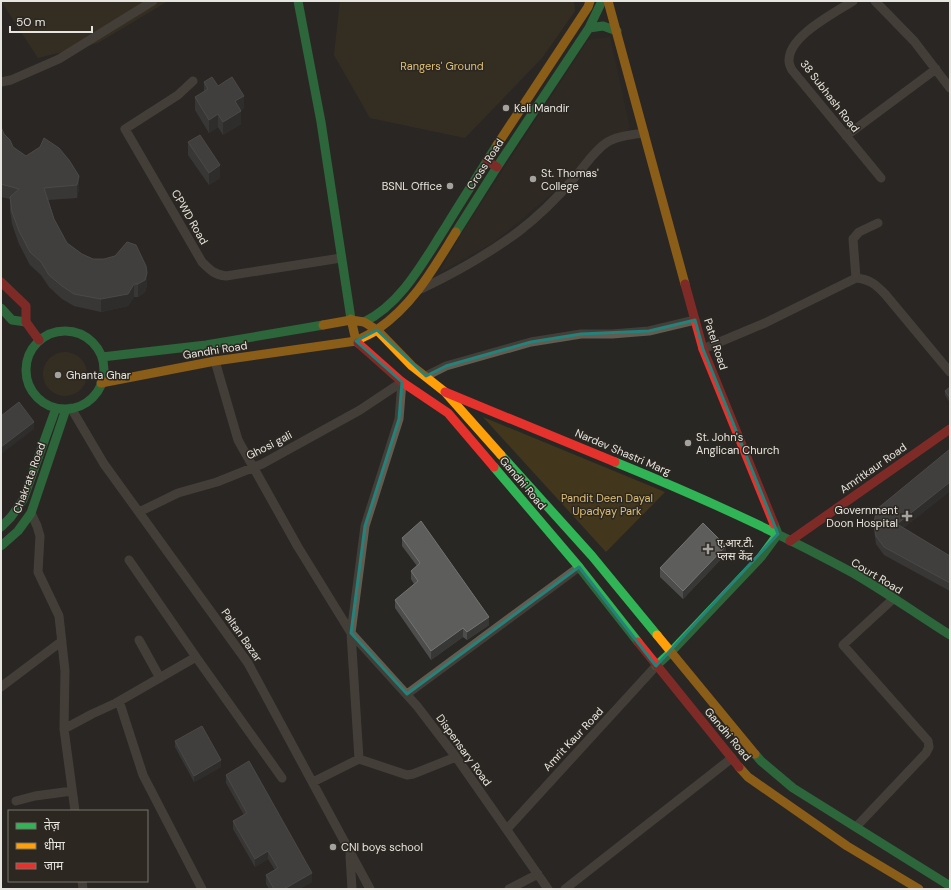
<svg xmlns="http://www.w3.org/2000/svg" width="951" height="890" font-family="'DM Sans','Noto Sans Devanagari',sans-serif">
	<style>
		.built { fill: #332d22 }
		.green { fill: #42371d }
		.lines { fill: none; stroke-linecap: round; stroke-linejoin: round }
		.street { stroke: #625d50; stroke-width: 9 }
		.fast { stroke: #30b455; stroke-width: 9 }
		.slow { stroke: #ff9f0a; stroke-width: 9 }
		.jam { stroke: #e5322d; stroke-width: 9 }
		.wall { fill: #4d4d4c }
		.shaded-wall { fill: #373735 }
		.building { fill: #5d5e5c; stroke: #737371 }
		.marked { fill: none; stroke: #258179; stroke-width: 3; stroke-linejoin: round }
		.poi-dot { fill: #a4a29e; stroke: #2c2821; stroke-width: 1.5 }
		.labels { text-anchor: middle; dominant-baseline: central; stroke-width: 3; stroke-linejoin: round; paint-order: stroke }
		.park-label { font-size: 11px; fill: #dfbf74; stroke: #2c2821 }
		.street-label { font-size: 11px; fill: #e7e5e0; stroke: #2c2821 }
		.poi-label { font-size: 11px; fill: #e7e5e0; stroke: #2c2821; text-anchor: start }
	</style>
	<rect width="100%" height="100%" fill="#292724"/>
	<!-- built -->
	<path class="built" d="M610,37L630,128L493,243L439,273L463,231L588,40Z"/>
	<!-- green -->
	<path class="green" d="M1,1H168L98,43L38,58Z
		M340,1H574L575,11L542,58L465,138L370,118L334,55Z
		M43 374a22 22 0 1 1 44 0a22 22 0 1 1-44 0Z
		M483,417L665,492L606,552Z"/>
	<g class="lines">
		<!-- street -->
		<path class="street" d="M853,1C835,13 788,36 789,61C789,64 791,68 792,70L881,178
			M875,1L914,41L950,88
			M193,81L178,95L125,129L202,262C210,270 215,275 226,276L341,258
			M1,82L11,80L59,59L153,1
			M846,136L936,69
			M856,278L853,239L859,232L878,223
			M421,289C455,273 488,254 518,232C539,216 558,197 575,177C585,166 593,152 606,143C616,136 631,135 644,133
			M703,349L765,323L856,278C870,279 876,285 885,294L950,372
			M215,361L238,440L298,547L351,633L417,706L456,757L548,889
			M426,376L446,366L531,342L581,334H612L649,331L695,320
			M71,408L104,464L248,663L370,889
			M139,512L178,493L217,482L262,464L360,410L402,382
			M31,513L37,526L40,536L38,572L59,616L65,671L64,729L75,811
			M129,560L196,657
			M139,640L160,678
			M1,687L62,641
			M407,694L579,567
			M116,703L196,657L282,778
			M64,729L92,714L116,703L120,704L143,775L202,889
			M359,759L407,775L413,774L456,757
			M313,782L359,759L351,633L365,526L399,419L402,382
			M16,801L35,796L72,791
			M856,827L926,753L929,747L928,741L843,645L893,599
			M507,829L656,666
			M350,856L352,889
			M82,881L83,889
			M509,889L538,874
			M565,889L732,758"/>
		<!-- fast -->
		<path class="fast" d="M298,1L321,122L351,319
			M589,28L603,26L617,31
			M456,232L497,167L589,28L602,1
			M1,308L12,320L26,322
			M364,322C402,303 423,262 445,228C462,200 480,172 497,145
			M26 370a39 39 0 1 1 78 0a39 39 0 1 1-78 0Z
			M102,357L206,345L323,325
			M501,455L592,556L657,635
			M615,462C696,495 776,531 853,573C886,592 918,615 950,635
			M494,467L579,567L638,642
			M1,527L11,517L23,500L56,408
			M1,546L18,531L31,513L66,409
			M656,666L671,652L761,557L778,534L774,524
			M755,754L761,761L793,788L950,886"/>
		<!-- slow -->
		<path class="slow" d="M608,1L685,284
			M497,145L588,7L590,1
			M351,319L356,341C363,337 371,334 378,329C414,304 433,269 456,232
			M323,325L351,320L364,322L377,330L412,366L445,392L501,455
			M101,383L215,361L356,341L358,343
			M657,635L755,754
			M739,767L748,777L847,846L919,889"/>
		<!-- jam -->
		<path class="jam" d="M487,161L497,167
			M1,282L26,306V322L39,340
			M685,284L703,349L774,524
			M358,343L402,382L448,413L494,467
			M445,392L615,462
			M790,541L950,429
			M638,642L739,767"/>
	</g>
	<!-- wall -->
	<path class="wall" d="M204,82L218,86L244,108L241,110V124L223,135L218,127L209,133L195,110V97L204,92Z
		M1,127L4,134L13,147L26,156L40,147L79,188L77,198L48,200L54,219L67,243L82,254L147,285L145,292L138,297H134L128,306L101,312L74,306L62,299L49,287L41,275L30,265L19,244L12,224L10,210V199L1,197Z
		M188,142L220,178L209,185L188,155Z
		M950,387V403L945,395V391Z
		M950,491L903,528L950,556V591L884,555L876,544L874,530V522Z
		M402,538L489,625L467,640L463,637L431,660L395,608V600L414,584L411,579V571L417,566L402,546Z
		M726,554L683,599L660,577V568Z
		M175,741L221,767L194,782L175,747Z
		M226,775L312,882L299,889H269L266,884V875L275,870L268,859L255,867L233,829V821L244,815L226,783Z"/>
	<!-- shaded-wall -->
	<path class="shaded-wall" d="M244,96V108L235,114V101Z
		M241,111V124L223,135V122Z
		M218,114V127L209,133V120Z
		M220,165V178L209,185V173Z
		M79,176V188L77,198V185Z
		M147,273V285L145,292L138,297V284Z
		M134,284V297L128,306L101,312V299Z
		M34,422V429L1,454V447Z
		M950,482V491L897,533V524Z
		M726,546V554L683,599V591Z
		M489,617V625L467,640V632Z
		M463,628V637L431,660V651Z
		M221,760V767L194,782V776Z
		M268,851V859L255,867V859Z
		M312,873V882L299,889H284Z"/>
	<!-- building -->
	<path class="building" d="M212,77L218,86L232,77L244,96L235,101L241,111L223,122L218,114L209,120L195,97L208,89L204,82Z
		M1,127L4,134L10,140L13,147L26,156L40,147L44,138L59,148L69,160L79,176L77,185L44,188L54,219L67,243L82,254L93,259H104L115,256L127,242L136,245L146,266L147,273L145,280L138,284H134L128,294L101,299L74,294L62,286L49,275L41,262L30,252L19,231L12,212L10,197L19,189L1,184Z
		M200,135L220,165L209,173L188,142Z
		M950,387V398L945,391Z
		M19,402L34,422L1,447V416Z
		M950,449V482L897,524L950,556V583L884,547L876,536L874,522L877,509Z
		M421,521L489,617L467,632L463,628L431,651L395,600L418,581L411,571L420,563L402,538Z
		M703,523L726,546L683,591L660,568Z
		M202,726L221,760L194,776L175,741Z
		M249,761L312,873L284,889H274L266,875L278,868L268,851L255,859L233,821L247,813L226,775Z"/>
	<!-- marked area -->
	<path d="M0 0H951V890H0ZM695,320L703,349L778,534L656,666L579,567L407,694L351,633L365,526L399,419L402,382L356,341L377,330L426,376L446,366L531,342L581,334L649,331Z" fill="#292724" fill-opacity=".55" fill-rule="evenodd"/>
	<path class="marked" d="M695,320L703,349L778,534L656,666L579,567L407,694L351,633L365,526L399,419L402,382L356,341L377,330L426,376L446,366L531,342L581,334L649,331Z"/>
	<!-- markers -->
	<g class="poi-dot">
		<circle cx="506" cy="108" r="4"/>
		<circle cx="533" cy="179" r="4"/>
		<circle cx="450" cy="186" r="4"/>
		<circle cx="58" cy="375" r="4"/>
		<circle cx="688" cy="443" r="4"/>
		<path d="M905 510h4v4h4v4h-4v4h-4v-4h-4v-4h4z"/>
		<path d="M706 543h4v4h4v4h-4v4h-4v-4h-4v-4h4z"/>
		<circle cx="333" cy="847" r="4"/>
	</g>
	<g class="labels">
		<!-- park labels -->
		<g class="park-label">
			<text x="442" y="66">Rangers' Ground</text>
			<text x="607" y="498">Pandit Deen Dayal<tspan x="607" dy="13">Upadyay Park</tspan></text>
		</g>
		<!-- street labels -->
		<g class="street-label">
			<text transform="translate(830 96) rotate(52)">38 Subhash Road</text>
			<text transform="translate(485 164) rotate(-57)">Cross Road</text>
			<text transform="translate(190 217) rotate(60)">CPWD Road</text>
			<text transform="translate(716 344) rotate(72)">Patel Road</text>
			<text transform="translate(215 350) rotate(-9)">Gandhi Road</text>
			<text transform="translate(269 445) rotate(-27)">Ghosi gali</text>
			<text transform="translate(623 452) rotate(23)">Nardev Shastri Marg</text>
			<text transform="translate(873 468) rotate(-35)">Amritkaur Road</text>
			<text transform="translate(29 478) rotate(-70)">Chakrata Road</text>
			<text transform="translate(523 483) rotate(50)">Gandhi Road</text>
			<text transform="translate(877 576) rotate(31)">Court Road</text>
			<text transform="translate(242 635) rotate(55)">Paltan Bazar</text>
			<text transform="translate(728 734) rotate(50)">Gandhi Road</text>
			<text transform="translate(573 739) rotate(-47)">Amrit Kaur Road</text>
			<text transform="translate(464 750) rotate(54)">Dispensary Road</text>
		</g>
		<!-- poi labels -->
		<g class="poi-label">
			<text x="514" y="108">Kali Mandir</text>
			<text x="541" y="173">St. Thomas'<tspan x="541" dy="13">College</tspan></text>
			<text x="442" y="186" text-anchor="end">BSNL Office</text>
			<text x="66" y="375">Ghanta Ghar</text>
			<text x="696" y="437">St. John's<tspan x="696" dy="13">Anglican Church</tspan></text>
			<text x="898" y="510" text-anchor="end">Government<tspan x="898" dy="13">Doon Hospital</tspan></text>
			<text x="717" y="543">ए.आर.टी.<tspan x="717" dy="13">प्लस केंद्र</tspan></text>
			<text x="341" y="847">CNI boys school</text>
		</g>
	</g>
	<!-- border -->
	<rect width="951" height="890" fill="none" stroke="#e7e5e0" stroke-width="4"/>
	<!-- legend -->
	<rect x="8" y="810" width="140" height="72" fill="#2c2821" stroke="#77746d"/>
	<rect x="16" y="823" width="20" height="6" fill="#30b455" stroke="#77746d"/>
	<text x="44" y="830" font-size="12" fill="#e7e5e0">तेज़</text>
	<rect x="16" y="843" width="20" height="6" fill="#ff9f0a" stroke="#77746d"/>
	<text x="44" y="850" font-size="12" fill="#e7e5e0">धीमा</text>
	<rect x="16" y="863" width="20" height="6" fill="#e5322d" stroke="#77746d"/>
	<text x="44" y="870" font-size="12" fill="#e7e5e0">जाम</text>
	<!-- scale -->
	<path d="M10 26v6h82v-6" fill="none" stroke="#e7e5e0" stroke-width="2"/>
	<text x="16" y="26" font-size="12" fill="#e7e5e0" stroke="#2c2821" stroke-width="3" paint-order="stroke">50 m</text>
</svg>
